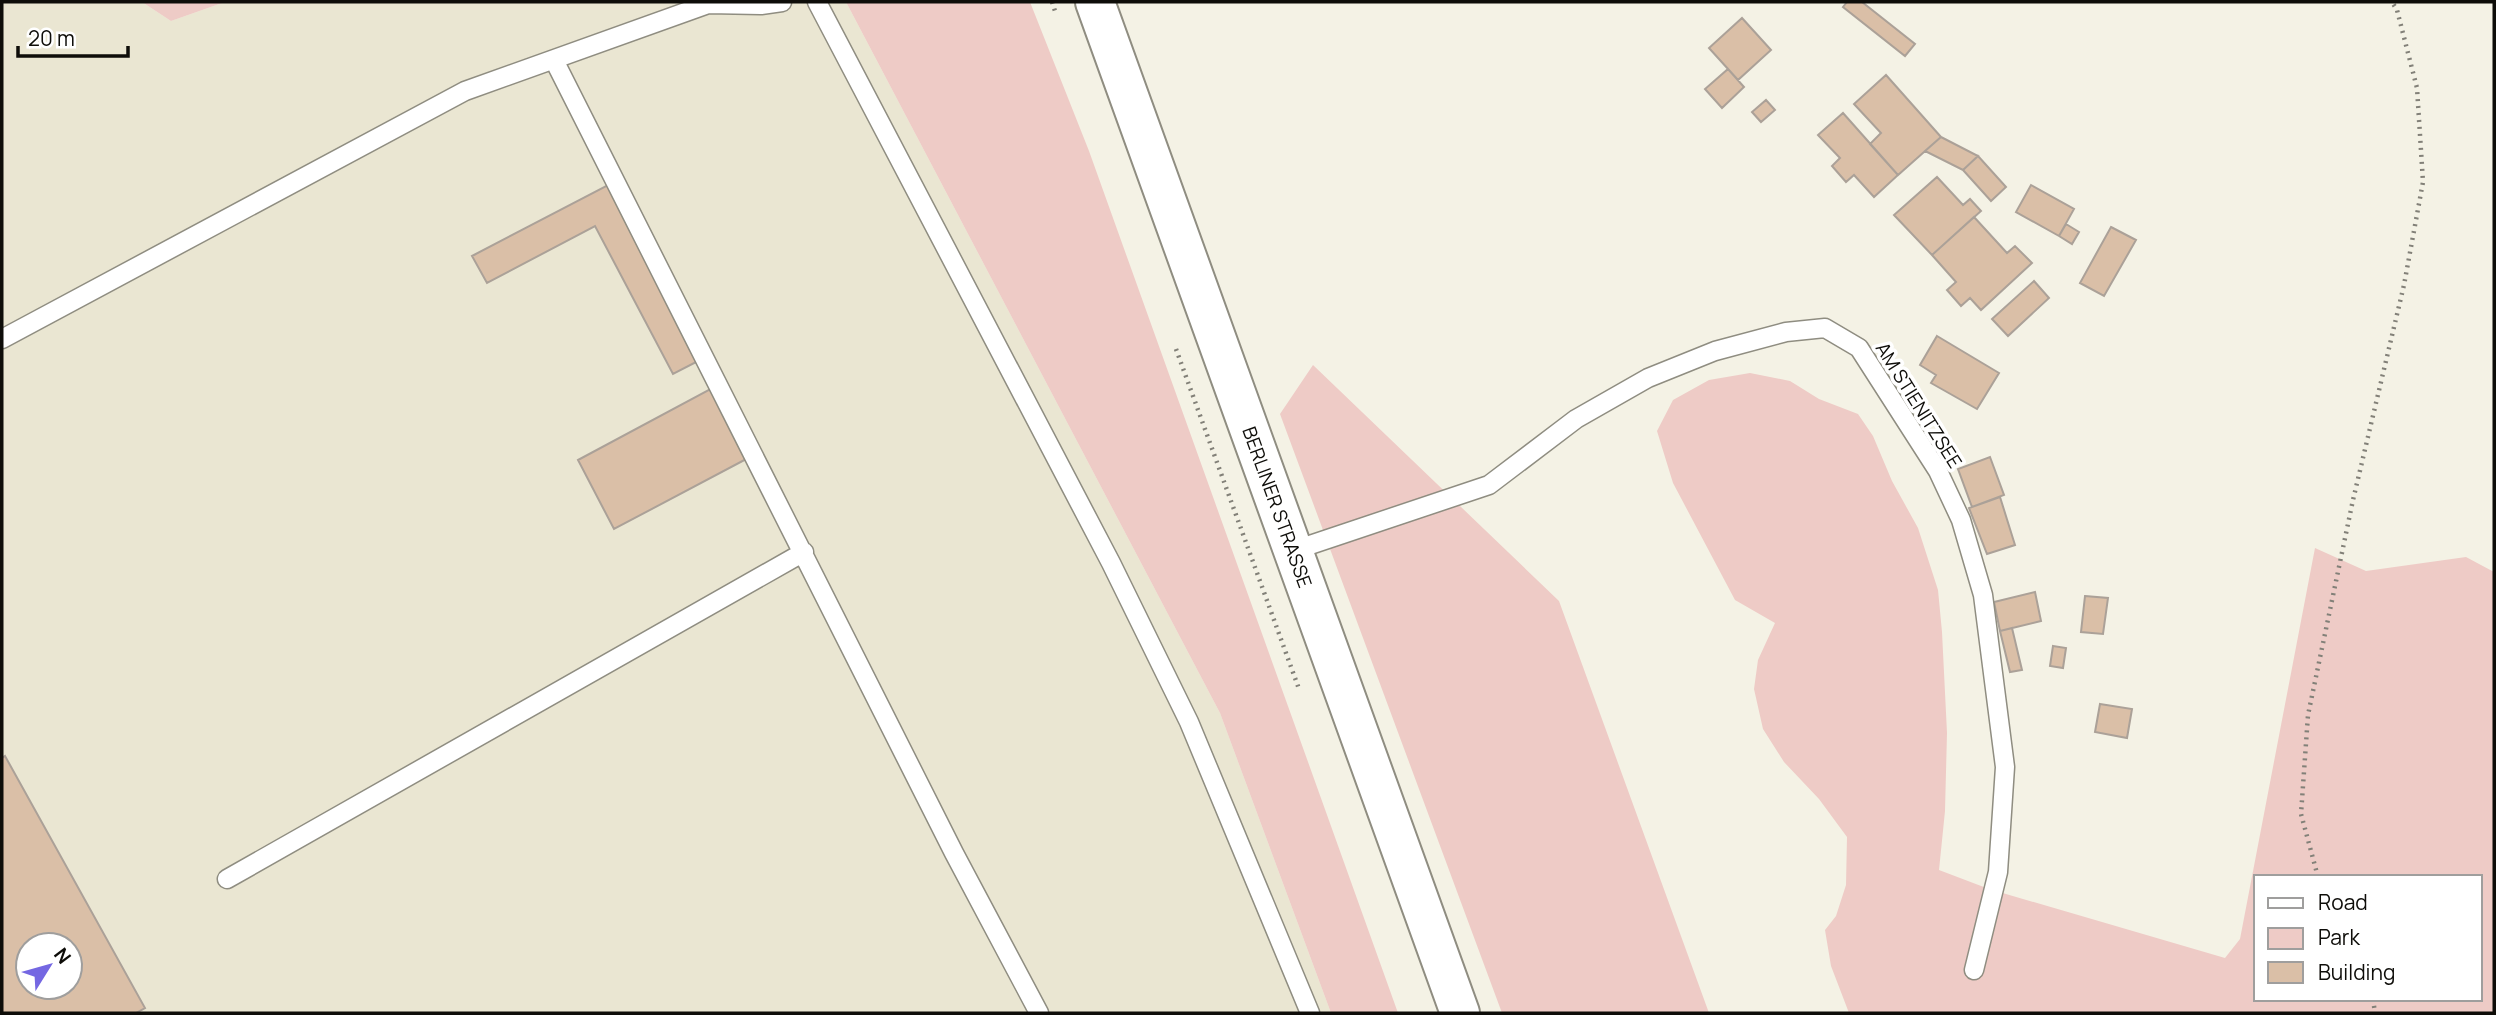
<svg xmlns="http://www.w3.org/2000/svg" width="2496" height="1015" font-family="Manrope,sans-serif">
	<style>
		.built { fill: #eae6d2; fill-rule: evenodd }
		.green { fill: #eecbc6; fill-rule: evenodd }
		.building { fill: #dabfa7; stroke: #aba198; stroke-width: 2; fill-rule: evenodd }
		.lines { fill: none; stroke-linecap: round; stroke-linejoin: round }
		.service-casing { stroke: #8f8d81; stroke-width: 21 }
		.primary-casing { stroke: #8f8d81; stroke-width: 42 }
		.path { stroke: #828078; stroke-width: 4.5; stroke-dasharray: 2 5; stroke-linecap: butt }
		.service { stroke: #fff; stroke-width: 18 }
		.primary { stroke: #fff; stroke-width: 38 }
		.labels { text-anchor: middle; dominant-baseline: central; stroke-width: 7; stroke-linejoin: round; paint-order: stroke }
		.street-label { font-size: 19px; fill: #0e0d09; stroke: #fff }
	</style>
	<rect width="100%" height="100%" fill="#f4f2e5"/>
	<!-- built -->
	<path class="built" d="M2,2H142L171,21L225,2H846L1220,713L1331,1013H2ZM28,945H70V987H28Z"/>
	<!-- green -->
	<path class="green" d="M142,2H225L171,21Z
		M846,2H1030L1089,151L1398,1013H1331L1220,713Z
		M1313,365L1559,601L1709,1013H1502L1280,414Z
		M1750,373L1790,381L1819,399L1858,414L1873,436L1892,481L1918,528L1938,590L1942,632L1947,733L1945,811L1939,870L1989,889L2225,958L2240,939L2315,548L2366,571L2466,557L2494,572V1013H1849L1831,966L1825,930L1836,916L1846,885L1847,837L1819,799L1784,762L1763,729L1754,689L1758,660L1775,623L1735,600L1673,483L1657,431L1673,400L1709,380ZM2256,877H2480V999H2256Z"/>
	<!-- building -->
	<path class="building" d="M1847,2H1862L1915,44L1905,56L1843,7Z
		M1742,18L1771,50L1738,80L1709,48Z
		M1728,69L1744,87L1722,108L1705,89Z
		M1886,75L1941,137L1898,175L1870,144L1881,133L1854,104Z
		M1766,100L1775,110L1761,122L1752,112Z
		M1843,113L1898,175L1874,197L1854,175L1846,182L1832,166L1840,158L1818,135Z
		M1941,137L1978,156L1963,170L1925,151Z
		M1978,156L2006,187L1991,201L1963,170Z
		M1937,177L1963,205L1970,199L1981,211L1932,255L1894,215Z
		M610,184L702,359L673,374L595,226L487,283L472,256Z
		M2031,185L2074,209L2059,236L2016,212Z
		M1974,217L2007,253L2015,246L2032,263L1981,310L1970,298L1961,306L1947,290L1956,282L1932,255Z
		M2066,224L2079,232L2072,244L2059,236Z
		M2111,227L2136,240L2104,296L2080,283Z
		M2034,281L2049,298L2008,336L1992,319Z
		M1937,336L1999,373L1977,409L1931,383L1936,375L1920,365Z
		M716,386L752,456L614,529L578,460Z
		M1990,457L2004,495L1972,507L1958,469Z
		M2000,497L2015,545L1987,554L1969,508Z
		M2035,592L2041,621L2000,631L1994,602Z
		M2085,596L2108,598L2103,634L2081,632Z
		M2012,628L2022,670L2010,672L2000,631Z
		M2053,646L2066,648L2063,668L2050,666Z
		M2100,704L2132,709L2127,738L2095,732Z
		M5,756L145,1008L136,1013H2V758ZM28,945H70V987H28Z"/>
	<g class="lines">
		<!-- service casing -->
		<g class="service-casing">
			<path id="service" d="M817,2L1111,563L1189,722L1310,1013
				M554,60L954,853L1039,1013
				M2,339L465,91L708,4L761,5L782,2
				M1292,551L1489,485L1576,419L1648,378L1715,351L1786,332L1825,328L1859,348L1938,471L1961,520L1983,595L2005,767L1998,872L1974,970
				M227,879L804,552"/>
		</g>
		<!-- primary casing -->
		<g class="primary-casing">
			<g id="primary">
				<path id="s1" d="M1095,2L1460,1013"/>
			</g>
		</g>
		<!-- path -->
		<path class="path" d="M1052,2L1056,14
			M1176,349L1299,689
			M2318,877L2301,814L2308,715L2353,500L2404,285L2423,182L2417,88L2397,10L2392,2
			M2373,999L2375,1013"/>
		<!-- service -->
		<use href="#service" class="service"/>
		<!-- primary -->
		<use href="#primary" class="primary"/>
	</g>
	<g class="labels">
		<!-- street labels -->
		<g class="street-label">
			<text transform="translate(1919 405) rotate(58)">AM STIENITZSEE</text>
			<text stroke="none"><textPath href="#s1" startOffset="537">BERLINER STRASSE</textPath></text>
		</g>
	</g>
	<!-- border -->
	<rect width="2496" height="1015" fill="none" stroke="#0e0d09" stroke-width="7"/>
	<!-- legend -->
	<rect x="2254" y="875" width="228" height="126" fill="#ffffff" stroke="#9f9e9d" stroke-width="2"/>
	<rect x="2268" y="898" width="35" height="10" fill="#ffffff" stroke="#9f9e9d" stroke-width="2"/>
	<text x="2318" y="910" font-size="21" fill="#0e0d09">Road</text>
	<rect x="2268" y="928" width="35" height="21" fill="#eecbc6" stroke="#9f9e9d" stroke-width="2"/>
	<text x="2318" y="945" font-size="21" fill="#0e0d09">Park</text>
	<rect x="2268" y="962" width="35" height="21" fill="#dabfa7" stroke="#9f9e9d" stroke-width="2"/>
	<text x="2318" y="980" font-size="21" fill="#0e0d09">Building</text>
	<!-- north arrow -->
	<g transform="translate(49 966) rotate(53)"><circle r="33" fill="#ffffff" stroke="#9f9e9d" stroke-width="2"/>
	<path d="M0-5L12 26L0 18L-12 26Z" fill="#7467e2"/>
	<text y="-10" font-size="19" font-weight="bold" text-anchor="middle" fill="#0e0d09">N</text>
	</g>
	<!-- scale -->
	<path d="M18 46v10h110v-10" fill="none" stroke="#0e0d09" stroke-width="3.5"/>
	<text x="28" y="46" font-size="21" fill="#0e0d09" stroke="#ffffff" stroke-width="5" paint-order="stroke">20 m</text>
</svg>
